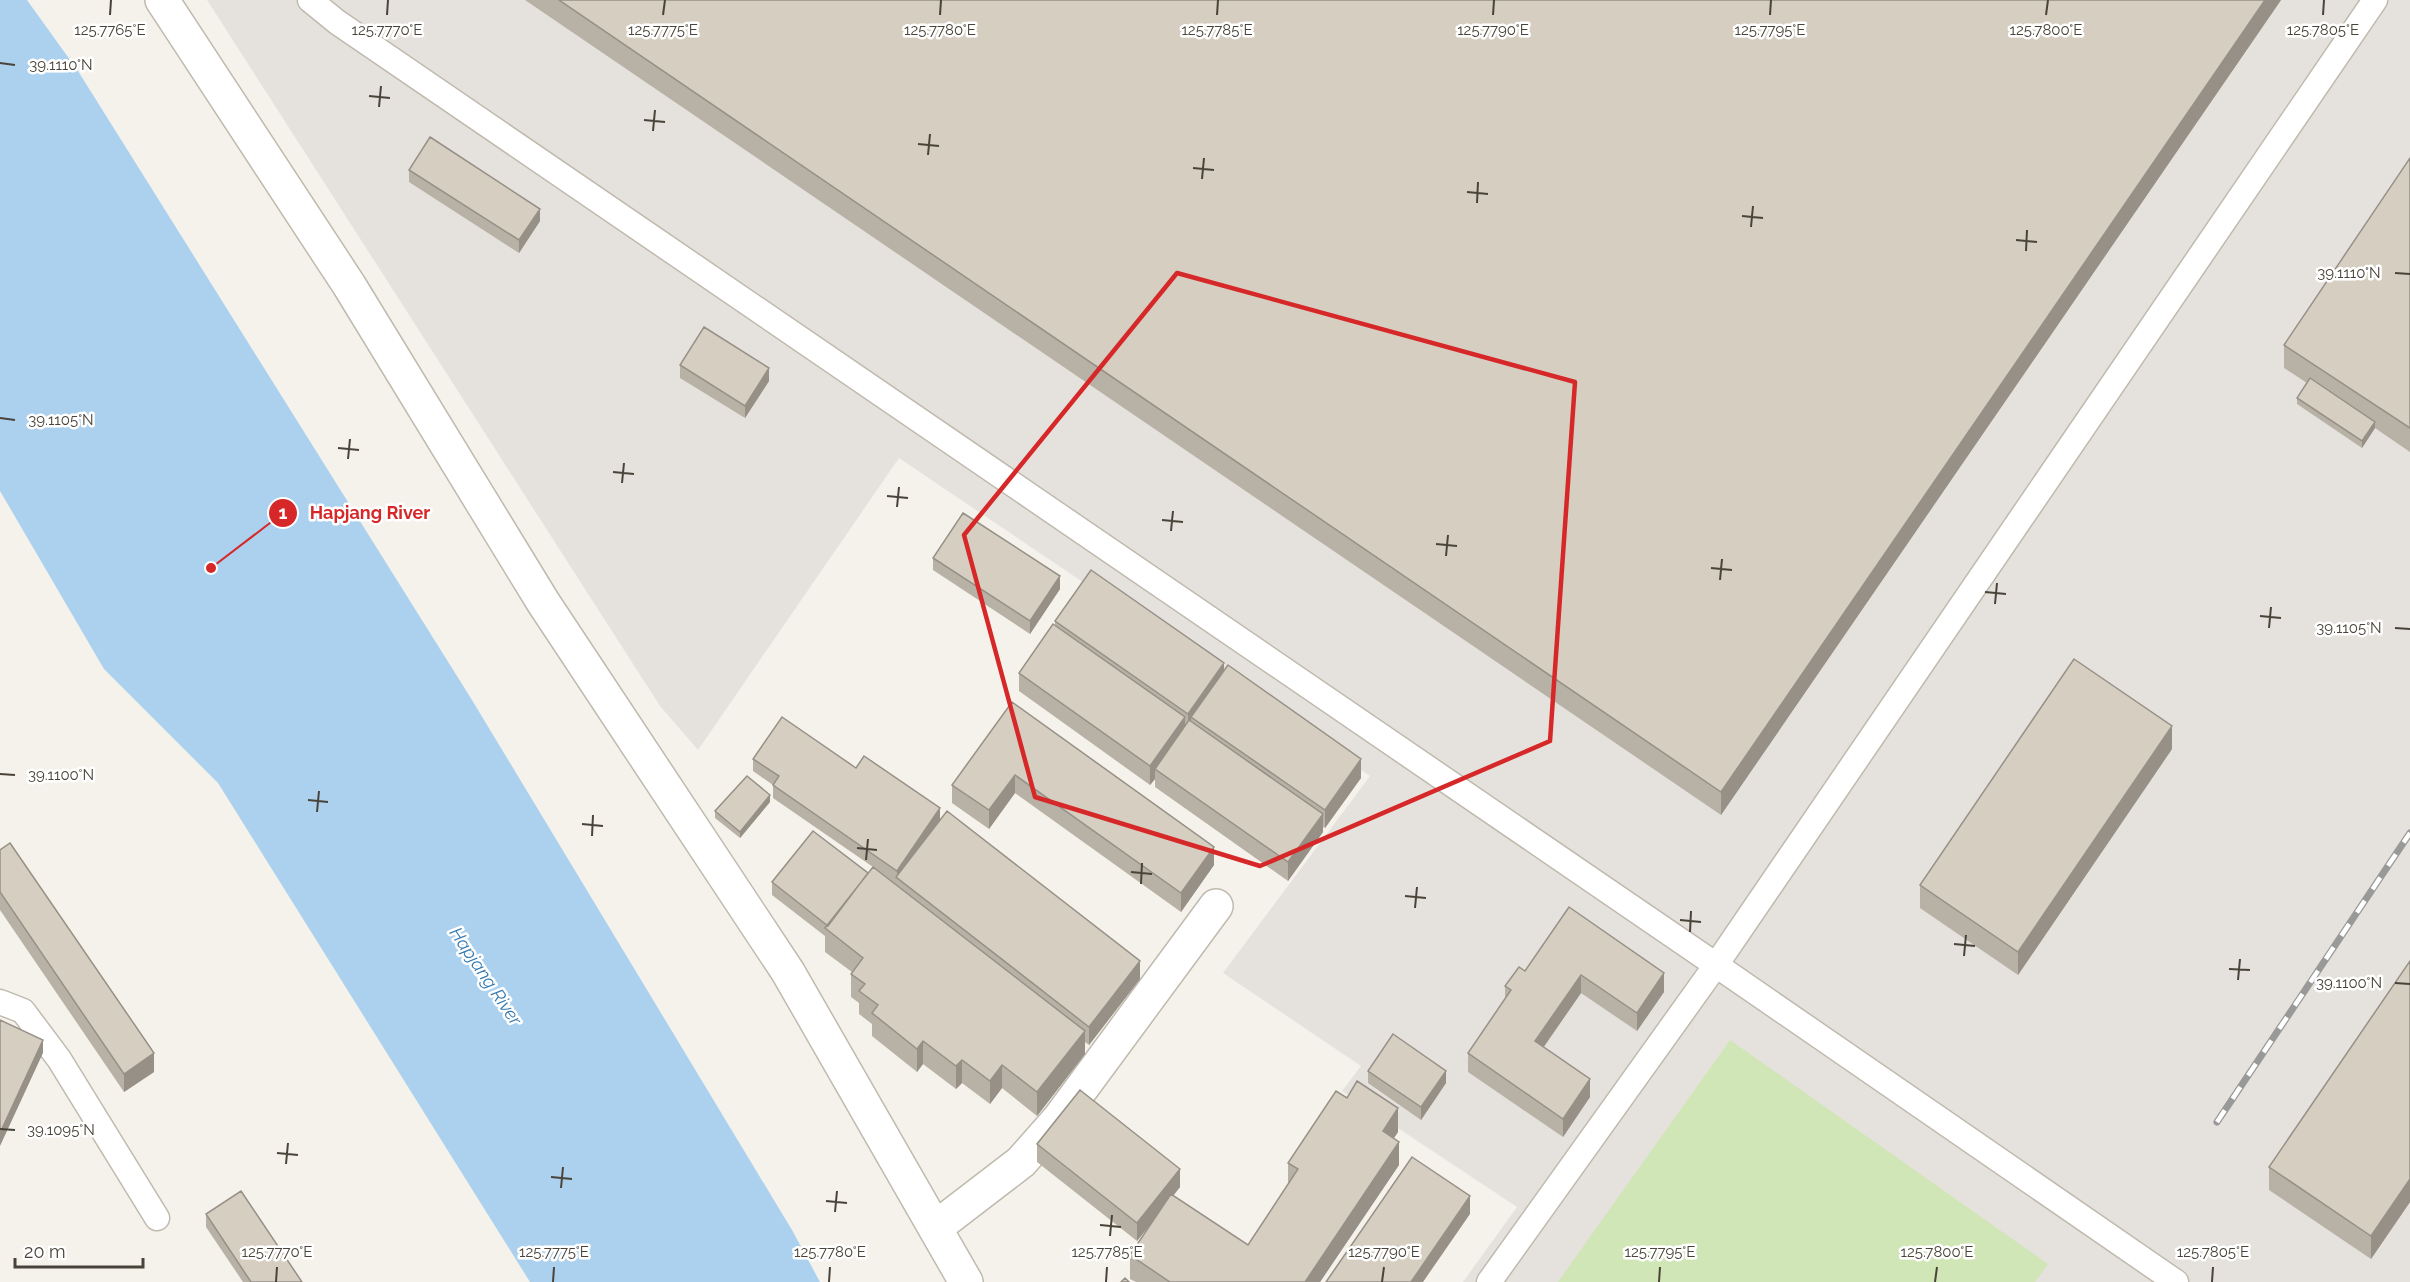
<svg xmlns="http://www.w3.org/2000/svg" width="2410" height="1282" font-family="Raleway,sans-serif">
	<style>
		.industrial { fill: #e5e1dc }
		.green { fill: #d0e6b7 }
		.water { fill: #acd1ee }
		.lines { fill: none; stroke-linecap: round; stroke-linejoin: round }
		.service-casing { stroke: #c0baae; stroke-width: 27 }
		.minor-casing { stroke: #c0baae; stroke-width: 36 }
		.service { stroke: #fff; stroke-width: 24 }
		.minor { stroke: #fff; stroke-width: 33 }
		.rail-casing { stroke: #999; stroke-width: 7 }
		.rail { stroke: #fff; stroke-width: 4.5; stroke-dasharray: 14; stroke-linecap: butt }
		.wall { fill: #b8b1a6 }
		.shaded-wall { fill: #969087 }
		.building { fill: #d6cec1; stroke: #969087; stroke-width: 1.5 }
		.marked { fill: none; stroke: #d62828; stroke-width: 4.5; stroke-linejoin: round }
		.ticks { fill: none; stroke: #494339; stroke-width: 2 }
		.labels { text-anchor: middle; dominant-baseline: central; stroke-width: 5; stroke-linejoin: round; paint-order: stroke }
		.water-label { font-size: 18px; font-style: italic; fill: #367bb1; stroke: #fff }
		.ticks-label { font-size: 15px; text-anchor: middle; fill: #494339; stroke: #fff; stroke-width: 5; stroke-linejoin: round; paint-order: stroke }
		.leader { fill: none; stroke: #d62828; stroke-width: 2 }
		.callout-dot { fill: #d62828; stroke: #fff; stroke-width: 2 }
		.mark-label { font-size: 18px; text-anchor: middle; font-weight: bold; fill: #fff }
		.callout-label { font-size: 18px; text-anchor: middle; font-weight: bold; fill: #d62828; stroke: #fff; stroke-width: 5; stroke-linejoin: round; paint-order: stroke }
	</style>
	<rect width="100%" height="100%" fill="#f5f2eb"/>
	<!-- industrial -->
	<path class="industrial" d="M207,0H2410V1282H1463L1517,1207L1342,1091L1361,1066L1223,973L1370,776L899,458L698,750L660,706Z"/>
	<!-- green -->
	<path class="green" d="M1730,1040L2048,1264L2035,1282H1558Z"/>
	<!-- water -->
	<path class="water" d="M0,0H27L78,71L472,700L792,1230L820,1282H530L218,783L104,669L0,491Z"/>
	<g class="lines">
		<!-- service casing -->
		<g class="service-casing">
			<path id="service" d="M310,0L337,22L1716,965L2176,1282
				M0,1002L23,1011L59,1059L157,1218
				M1489,1282L1716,965L2375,0"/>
		</g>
		<!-- minor casing -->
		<g class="minor-casing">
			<path id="minor" d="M162,0L349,285L543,602L788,972L966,1282
				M935,1228L1021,1162L1059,1119L1216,906"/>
		</g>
		<!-- service -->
		<use href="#service" class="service"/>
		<!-- minor -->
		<use href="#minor" class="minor"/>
		<!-- rail casing -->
		<g class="rail-casing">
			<path id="rail" d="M2217,1122L2410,833"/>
		</g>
		<!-- rail -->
		<use href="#rail" class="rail"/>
	</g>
	<!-- wall -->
	<path class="wall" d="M525,0H2281L1721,815Z
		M2410,158V452L2375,428L2362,448L2297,404V398L2307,383L2284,368V345Z
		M409,170L540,221L519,253L409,182Z
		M680,365L769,381L745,418L680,378Z
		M933,558L1060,589L1030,634L933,570Z
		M1055,621L1224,671L1361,778L1325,828L1323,827V832L1288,881L1155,787V779L1150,785L1019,691V673L1055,626Z
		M1012,702L1214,865L1181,912L1015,793L989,829L952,803V785Z
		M2172,749L2018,975L1920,908V885Z
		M753,759L856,768L940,819L1140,979L1089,1045L1085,1042V1054L1037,1116L1002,1088L990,1104L962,1083L956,1089L923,1064L917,1072L872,1036V1024L859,1014V1003L851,997V974L852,972L825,952V936L772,895V882L868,873L873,867L773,798V785L753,771Z
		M770,802L740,838L715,818V811Z
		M0,850L154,1072L124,1092L0,910Z
		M1569,907L1664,992L1637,1031L1581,993L1544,1047L1590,1097L1563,1137L1468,1072V1053L1505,999V986L1525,971Z
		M2410,961V1202L2371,1259L2269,1190V1167Z
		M1368,1071L1446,1083L1421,1120L1368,1083Z
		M1398,1132L1394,1138L1399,1165L1320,1282H1136L1130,1279V1255L1155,1219L1137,1241L1037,1162V1144L1180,1187L1173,1196L1248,1245L1288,1185V1163Z
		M206,1214L302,1282H243L206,1227Z"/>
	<!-- shaded-wall -->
	<path class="shaded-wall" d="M2265,0H2281L1721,815V792Z
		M540,209V221L519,253V240Z
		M769,368V381L745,418V406Z
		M2375,422V428L2362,448V441Z
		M1060,576V589L1030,634V621Z
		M1224,663V681L1191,717V727L1188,732V714Z
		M1185,717V735L1155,769V779L1150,785V766Z
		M2172,726V749L2018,975V952Z
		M1361,759V778L1325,828V810Z
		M1015,775V793L989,829V810Z
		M770,795V802L740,838V832Z
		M940,808V821L897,878V871Z
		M1323,814V832L1288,881V862Z
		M1214,847V865L1181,912V893Z
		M1140,961V979L1089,1045V1027Z
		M1664,973V992L1637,1031V1013Z
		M1581,975V993L1535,1059V1041Z
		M1085,1031V1054L1037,1116V1092Z
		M43,1040V1053L0,1146V1133Z
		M923,1041V1064L917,1072V1049Z
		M154,1053V1072L124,1092V1074Z
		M962,1060V1083L956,1089V1066Z
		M1002,1065V1088L990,1104V1081Z
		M1446,1071V1083L1421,1120V1107Z
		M1590,1079V1097L1563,1137V1119Z
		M1398,1108V1132L1383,1154V1131Z
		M1399,1142V1165L1320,1282H1305Z
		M1180,1169V1187L1137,1241V1223Z
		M2410,1179V1202L2371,1259V1236Z
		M1470,1196V1214L1423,1282H1411Z"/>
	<!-- building -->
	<path class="building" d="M559,0H2265L1721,792Z
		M430,137L540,209L519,240L409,170Z
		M2410,158V428L2284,345Z
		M704,327L769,368L745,406L680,365Z
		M2310,378L2375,422L2362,441L2297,398Z
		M963,513L1060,576L1030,621L933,558Z
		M1091,570L1224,663L1188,714L1055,621Z
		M1053,624L1185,717L1150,766L1019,673Z
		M2074,659L2172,726L2018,952L1920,885Z
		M1228,665L1361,759L1325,810L1191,717Z
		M1012,702L1214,847L1181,893L1015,775L989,810L952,785Z
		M782,717L856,768L864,756L940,808L897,871L773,785L779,776L753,759Z
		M1189,720L1323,814L1288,862L1155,769Z
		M747,776L770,795L740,832L715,811Z
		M947,811L1140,961L1089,1027L896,877Z
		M813,831L868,873L828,926L772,882Z
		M10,843L154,1053L124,1074L0,892V850Z
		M873,867L1085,1031L1037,1092L1002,1065L990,1081L962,1060L956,1066L923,1041L917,1049L872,1013L878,1005L859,991L865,984L851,974L863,958L825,928Z
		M1569,907L1664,973L1637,1013L1581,975L1535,1041L1590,1079L1563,1119L1468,1053L1511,990L1505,986L1519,967L1525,971Z
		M2410,961V1179L2371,1236L2269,1167Z
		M0,1020L43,1040L0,1133Z
		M1393,1034L1446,1071L1421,1107L1368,1071Z
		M1357,1081L1398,1108L1383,1131L1399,1142L1305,1282H1170L1130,1255L1171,1194L1248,1245L1298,1169L1288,1163L1336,1091L1347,1098Z
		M1080,1090L1180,1169L1137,1223L1037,1144Z
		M1412,1157L1470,1196L1411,1282H1326Z
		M241,1191L302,1282H251L206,1214Z
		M1125,1278L1129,1282H1121Z"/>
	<!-- marked area -->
	<path class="marked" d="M1177,273L1575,382L1550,741L1260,866L1035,797L964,535Z"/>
	<!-- ticks -->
	<path class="ticks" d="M110,15L111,0M387,15L388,0M663,15L665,0M940,15L941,0M1217,15L1218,0M1493,15L1494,0M1770,15L1771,0M2046,15L2048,0M2323,15L2324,0M0,63L15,65M369,96L390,98M379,107L381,86M644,120L665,122M653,131L655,110M918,144L939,146M928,155L930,134M1193,168L1214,170M1202,179L1204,158M1467,192L1488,194M1477,203L1478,182M1742,216L1763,218M1751,227L1753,206M2016,240L2037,242M2026,251L2027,230M2395,273L2410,274M0,418L15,420M338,448L359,450M348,459L350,439M613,472L634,474M622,483L624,463M887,496L908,498M897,507L899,487M1162,520L1183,522M1171,531L1173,511M1436,544L1457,546M1446,556L1448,535M1711,568L1732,570M1720,580L1722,559M1985,592L2006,594M1995,604L1997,583M2260,616L2281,618M2269,628L2271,607M2395,628L2410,629M0,774L15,775M308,800L328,802M317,812L319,791M582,824L603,826M592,836L593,815M857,848L877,850M866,860L868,839M1131,872L1152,874M1141,884L1142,863M1405,896L1426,898M1415,908L1417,887M1680,920L1701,922M1690,932L1691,911M1954,944L1975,946M1964,956L1966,935M2229,969L2250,970M2238,980L2240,959M2395,983L2410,984M0,1129L15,1130M277,1153L298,1155M286,1164L288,1143M551,1177L572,1179M561,1188L563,1167M826,1201L847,1203M835,1212L837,1191M1100,1225L1121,1227M1110,1236L1112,1215M276,1282L277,1267M553,1282L554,1267M829,1282L830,1267M1106,1282L1107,1267M1382,1282L1384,1267M1659,1282L1660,1267M1935,1282L1937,1267M2212,1282L2213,1267"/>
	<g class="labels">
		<!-- water labels -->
		<g class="water-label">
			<text transform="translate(486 976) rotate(56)">Hapjang River</text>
		</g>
	</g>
	<g class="ticks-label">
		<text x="110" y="35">125.7765°E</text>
		<text x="387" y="35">125.7770°E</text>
		<text x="663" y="35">125.7775°E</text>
		<text x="940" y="35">125.7780°E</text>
		<text x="1217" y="35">125.7785°E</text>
		<text x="1493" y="35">125.7790°E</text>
		<text x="1770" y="35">125.7795°E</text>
		<text x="2046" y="35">125.7800°E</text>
		<text x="2323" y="35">125.7805°E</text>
		<text x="61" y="70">39.1110°N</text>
		<text x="2349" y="278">39.1110°N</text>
		<text x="61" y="425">39.1105°N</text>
		<text x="2349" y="633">39.1105°N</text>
		<text x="61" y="780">39.1100°N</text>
		<text x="2349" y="988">39.1100°N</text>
		<text x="61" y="1135">39.1095°N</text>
		<text x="277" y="1257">125.7770°E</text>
		<text x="554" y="1257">125.7775°E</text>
		<text x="830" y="1257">125.7780°E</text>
		<text x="1107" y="1257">125.7785°E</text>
		<text x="1384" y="1257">125.7790°E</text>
		<text x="1660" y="1257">125.7795°E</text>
		<text x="1937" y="1257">125.7800°E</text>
		<text x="2213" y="1257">125.7805°E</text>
	</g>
	<!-- callouts -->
	<path class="leader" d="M211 568L283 513"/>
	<g class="callout-dot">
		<circle cx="211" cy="568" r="6"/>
		<circle cx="283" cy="513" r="15"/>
	</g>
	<g class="mark-label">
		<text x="283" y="519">1</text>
	</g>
	<g class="callout-label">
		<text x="370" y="519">Hapjang River</text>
	</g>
	<!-- scale -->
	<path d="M15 1258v9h128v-9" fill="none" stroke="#494339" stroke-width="3"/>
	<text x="24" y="1258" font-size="18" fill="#494339" stroke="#ffffff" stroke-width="4.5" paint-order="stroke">20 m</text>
</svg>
